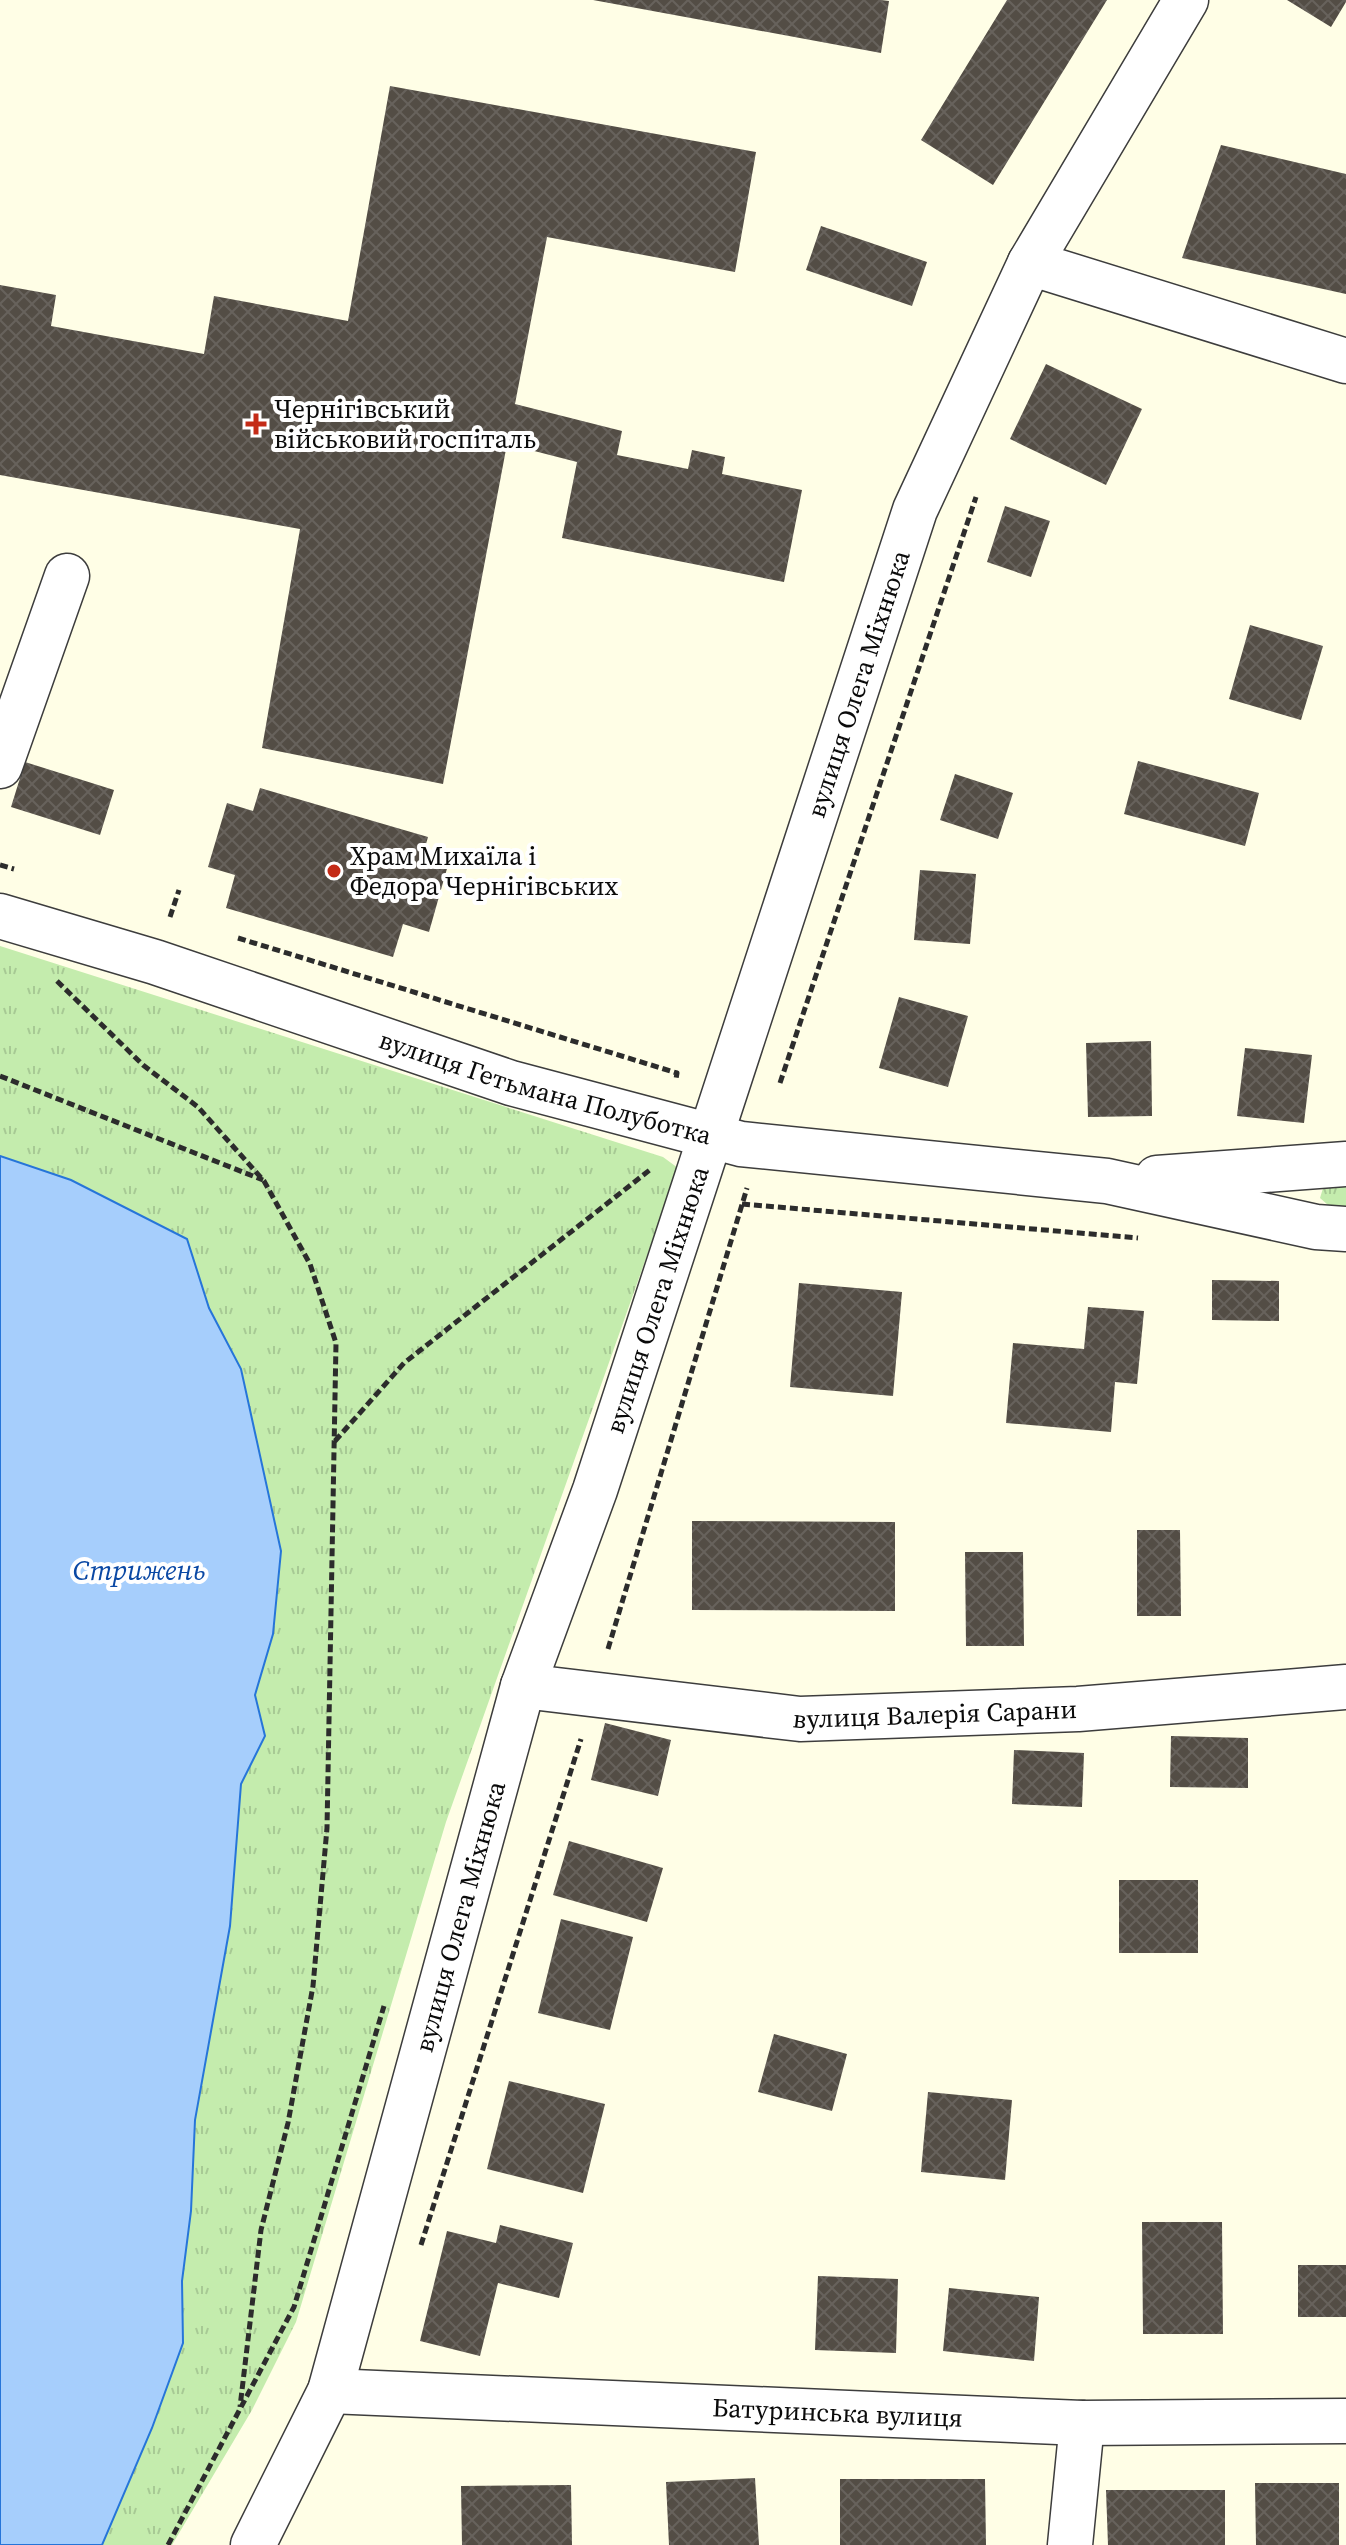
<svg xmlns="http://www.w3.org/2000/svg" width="1346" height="2545" font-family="'Source Serif 4',serif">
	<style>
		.grass { fill: url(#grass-tufts) }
		.water { fill: #a6cefc; stroke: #2675d9; stroke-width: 2 }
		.building { fill: url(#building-cross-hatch) }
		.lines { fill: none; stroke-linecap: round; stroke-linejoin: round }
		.minor-casing { stroke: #3d3d3d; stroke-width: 47 }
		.path { stroke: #2c2c2c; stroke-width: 5; stroke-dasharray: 8 4; stroke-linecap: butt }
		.minor { stroke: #fff; stroke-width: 44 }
		.poi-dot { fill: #c42b17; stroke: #fff; stroke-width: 3 }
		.labels { text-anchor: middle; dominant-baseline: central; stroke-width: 8; stroke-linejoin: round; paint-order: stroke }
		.poi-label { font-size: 26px; fill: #0a0a0a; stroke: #fff; text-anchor: start }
		.street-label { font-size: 26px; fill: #0a0a0a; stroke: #fff }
		.water-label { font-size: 28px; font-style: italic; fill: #0a48a4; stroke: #fff }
	</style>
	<defs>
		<pattern id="grass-tufts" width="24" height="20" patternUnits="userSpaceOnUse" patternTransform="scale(2)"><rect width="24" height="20" fill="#c4ecad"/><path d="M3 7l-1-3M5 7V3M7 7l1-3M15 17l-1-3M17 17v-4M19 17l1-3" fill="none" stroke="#a7c994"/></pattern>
		<pattern id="building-cross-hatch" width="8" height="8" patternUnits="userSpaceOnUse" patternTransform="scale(2)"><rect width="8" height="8" fill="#534d45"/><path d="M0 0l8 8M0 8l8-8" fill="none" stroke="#67625c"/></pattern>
	</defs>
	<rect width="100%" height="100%" fill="#fffee6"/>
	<!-- grass -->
	<path class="grass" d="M0,946L663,1157L678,1168L446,1822L296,2322L252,2410L172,2545H102L152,2428L183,2343L182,2281L191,2211L195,2120L230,1926L241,1784L265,1736L255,1695L273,1634L241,1369L209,1308L187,1239L71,1180L0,1156Z
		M1346,1180V1212H1336L1320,1198L1324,1185Z"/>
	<!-- water -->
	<path class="water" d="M0,1156L71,1180L187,1239L209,1308L241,1369L281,1551L273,1634L255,1695L265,1736L241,1784L230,1926L195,2120L191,2211L182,2281L183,2343L152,2428L102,2545H0Z"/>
	<!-- building -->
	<path class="building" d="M593,0H881L889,1L881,53Z
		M1007,0H1107L993,185L921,140Z
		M1287,0H1346V2L1331,27Z
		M390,86L756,152L735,272L547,237L515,404L622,431L617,455L688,469L692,450L725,457L722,474L802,490L784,582L562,538L577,462L507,444L443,784L262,748L300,529L0,475V285L56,295L51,326L204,354L214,296L348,321Z
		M1221,145L1346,174V294L1182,258Z
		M821,226L927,262L912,306L806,270Z
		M1046,364L1142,409L1106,485L1010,439Z
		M1005,506L1050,521L1031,577L987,562Z
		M1250,625L1323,646L1301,720L1229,699Z
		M1138,761L1259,793L1245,846L1124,814Z
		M25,762L114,790L100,835L11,807Z
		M955,774L1013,793L998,839L940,820Z
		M260,788L428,837L422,858L448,865L429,932L403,924L393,957L226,908L235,875L208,867L227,803L253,811Z
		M920,870L976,874L970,944L914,940Z
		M899,997L968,1016L948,1087L879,1068Z
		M1151,1041L1152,1116L1088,1117L1086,1043Z
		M1245,1048L1312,1055L1304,1123L1237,1116Z
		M1212,1280L1279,1281V1321L1212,1320Z
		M799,1283L902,1292L893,1396L790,1387Z
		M1088,1307L1144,1311L1137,1384L1115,1382L1111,1432L1006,1423L1013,1343L1084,1349Z
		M692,1521L895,1522V1611L692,1610Z
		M1137,1530H1180L1181,1616H1137Z
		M965,1552H1023L1024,1646H966Z
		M605,1723L671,1740L658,1796L591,1780Z
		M1171,1736L1248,1738V1788L1170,1787Z
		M1014,1750L1084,1753L1082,1807L1012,1804Z
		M569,1841L663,1868L647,1922L553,1895Z
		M1119,1880H1198V1953H1119Z
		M561,1919L633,1937L610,2030L538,2013Z
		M774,2034L847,2054L832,2111L758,2092Z
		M509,2081L605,2104L583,2193L487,2169Z
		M928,2092L1012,2100L1005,2180L921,2172Z
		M1142,2222H1222L1223,2334H1143Z
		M500,2225L573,2243L559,2298L498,2283L480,2356L420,2341L447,2231L496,2243Z
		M1298,2265H1346V2317H1298Z
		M818,2276L898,2279L896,2353L815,2350Z
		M949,2288L1039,2297L1034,2361L943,2351Z
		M755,2478L759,2545H669L666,2482Z
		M840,2479H985L986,2545H840Z
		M1255,2483H1339V2545H1256Z
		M571,2485L572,2545H462L461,2486Z
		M1106,2490H1225V2545H1108Z"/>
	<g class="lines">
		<!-- minor casing -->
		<g class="minor-casing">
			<g id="minor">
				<path d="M1030,263L1346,361"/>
				<path d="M0,766L67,576"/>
				<path id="s1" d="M0,916L155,962L511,1083L741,1144L1107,1181L1316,1227L1346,1229"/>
				<path d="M1157,1178L1346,1164"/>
				<path id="s2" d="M523,1686L800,1719L1078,1709L1346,1687"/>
				<path id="s3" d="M330,2391L1082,2423L1346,2421"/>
				<path id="s4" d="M253,2545L330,2391L523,1686L595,1490L915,510L1030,263L1186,0"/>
				<path d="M1070,2545L1082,2423"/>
			</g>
		</g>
		<!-- path -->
		<path class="path" d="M0,865L14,869
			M170,917L179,890
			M238,938L677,1073L676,1079
			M57,981L143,1065L198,1107L264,1181L310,1264L336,1343L327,1828L313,1986L288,2123L261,2230L240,2407
			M0,1076L263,1180
			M780,1083L976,497
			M742,1204L1138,1238
			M335,1441L404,1363L651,1169
			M608,1649L747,1188
			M421,2245L581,1739
			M168,2545L294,2307L384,2006"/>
		<!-- minor -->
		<use href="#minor" class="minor"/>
	</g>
	<!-- markers -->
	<g class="poi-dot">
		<path d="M252 412h8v8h8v8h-8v8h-8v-8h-8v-8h8z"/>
		<circle cx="334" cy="871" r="8"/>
	</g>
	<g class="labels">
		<!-- poi labels -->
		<g class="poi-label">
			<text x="274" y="409">Чернігівський<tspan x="274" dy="30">військовий госпіталь</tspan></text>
			<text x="350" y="856">Храм Михаїла і<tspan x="350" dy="30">Федора Чернігівських</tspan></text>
		</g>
		<!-- street labels -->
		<g class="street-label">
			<text stroke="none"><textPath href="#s4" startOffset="1960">вулиця Олега Міхнюка</textPath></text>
			<text stroke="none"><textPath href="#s1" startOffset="572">вулиця Гетьмана Полуботка</textPath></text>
			<text stroke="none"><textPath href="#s4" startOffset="1312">вулиця Олега Міхнюка</textPath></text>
			<text stroke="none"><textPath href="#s2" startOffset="414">вулиця Валерія Сарани</textPath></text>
			<text stroke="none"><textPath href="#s4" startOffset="664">вулиця Олега Міхнюка</textPath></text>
			<text stroke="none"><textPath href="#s3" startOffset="508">Батуринська вулиця</textPath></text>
		</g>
		<!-- water labels -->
		<g class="water-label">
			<text x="139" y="1570">Стрижень</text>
		</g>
	</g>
</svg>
